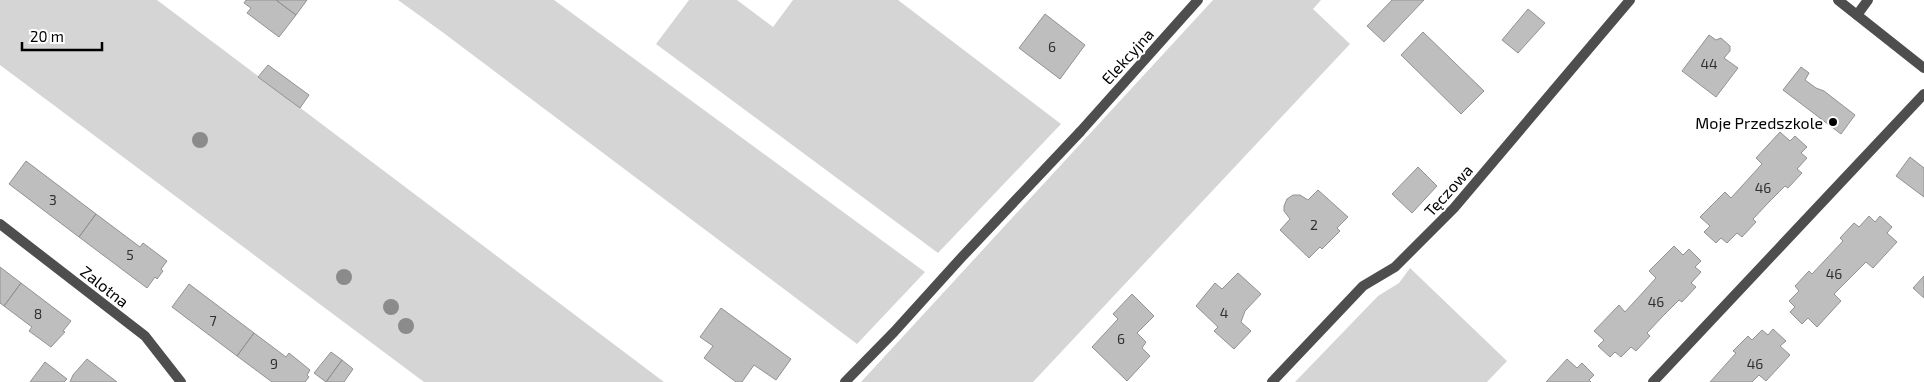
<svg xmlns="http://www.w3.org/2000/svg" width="1924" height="382" font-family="'Exo 2',sans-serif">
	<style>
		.grass { fill: #d5d5d5 }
		.building { fill: #bebebe; stroke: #929292 }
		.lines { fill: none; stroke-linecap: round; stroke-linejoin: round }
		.service { stroke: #4e4e4e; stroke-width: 10 }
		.minor { stroke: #4e4e4e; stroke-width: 10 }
		.tertiary { stroke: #4e4e4e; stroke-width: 10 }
		.tree { fill: #8b8b8b }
		.poi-dot { fill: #000; stroke: #fff; stroke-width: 2 }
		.labels { text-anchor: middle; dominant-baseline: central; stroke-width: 4; stroke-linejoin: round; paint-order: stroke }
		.number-label { font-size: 14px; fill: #303030 }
		.street-label { font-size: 16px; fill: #000; stroke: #fff }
		.poi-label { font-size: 16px; fill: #000; stroke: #fff; text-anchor: end }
	</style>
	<rect width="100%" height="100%" fill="#fff"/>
	<!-- grass -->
	<path class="grass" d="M0,0H157L664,382H424L0,65Z
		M398,0H554L925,272L857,344L445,34Z
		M689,0H737L773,27L793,0H898L1061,124L938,253L656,44Z
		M1213,0H1321L1313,9L1350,44L1033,382H861Z
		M1410,268L1507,361L1487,382H1295L1378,296L1399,283Z"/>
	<!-- building -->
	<path class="building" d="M246,0H276L296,15L279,37L247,13L251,8L244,3Z
		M276,0H307L296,15Z
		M1392,0H1424L1384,42L1367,26Z
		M1528,9L1545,23L1518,53L1502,40Z
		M1045,14L1085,45L1060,79L1019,48Z
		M1423,32L1484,91L1461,114L1401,55Z
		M1709,35L1716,40L1721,38L1730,46V51L1724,58L1738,68L1716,97L1682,71Z
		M268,65L309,95L300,108L258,77Z
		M1801,67L1809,73L1805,80L1816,88L1824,91L1855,115L1841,134L1783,90Z
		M1780,132L1790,141L1795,136L1807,147L1801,153L1807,158L1797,169L1802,173L1788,188L1785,186L1769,202L1753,219L1756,222L1742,237L1737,233L1727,243L1721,238L1716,243L1704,232L1710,226L1700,217L1725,192L1731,198L1762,164L1756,158Z
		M1910,157L1924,168V197L1896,176Z
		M26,161L96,214L79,237L9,184Z
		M1418,167L1437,186L1412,213L1392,194Z
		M1318,190L1348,217L1337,228L1340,231L1322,249L1320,247L1309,258L1280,230L1290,219L1284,211V206L1287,199L1293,195H1300L1308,200Z
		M96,214L140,247L143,243L167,261L161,269L163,271L157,279L155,277L147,288L79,237Z
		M1869,216L1875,222L1880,216L1892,227L1887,233L1897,242L1873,268L1866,262L1834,294L1841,301L1817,327L1808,318L1802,324L1790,312L1795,307L1789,301L1799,291L1795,286L1809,271L1812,274L1843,241L1840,238L1854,223L1859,227Z
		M1674,246L1683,255L1689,249L1701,261L1695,267L1701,272L1691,283L1696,287L1682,302L1679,300L1663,316L1647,333L1650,336L1636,351L1631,347L1621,357L1615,352L1610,357L1598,346L1604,340L1594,331L1619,305L1625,312L1656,278L1649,271Z
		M0,267L21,283L4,306L0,303Z
		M1238,273L1261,294L1245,311L1241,322L1251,331L1234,349L1214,331L1218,327L1196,306L1215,283L1222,289Z
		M1924,276V298L1913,288Z
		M21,283L71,321L63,331L65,332L51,347L29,331L32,327L4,306Z
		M189,284L254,333L237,356L172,307Z
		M1132,294L1154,316L1137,333L1146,342L1142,348L1150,356L1127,381L1092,347L1118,319L1113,314Z
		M721,308L791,359L776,380L754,365L742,382H736L704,358L713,346L700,337Z
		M1773,329L1786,341L1780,346L1790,355L1766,381L1759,375L1752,382H1710L1736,353L1733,351L1748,336L1752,340L1762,330L1768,335Z
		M254,333L286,357L289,353L310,370L307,375L309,377L305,382H272L237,356Z
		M331,352L342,360L326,382L314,373Z
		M87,359L117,382H70L73,375Z
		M1567,359L1577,368L1582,363L1594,375L1589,380L1591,382H1546Z
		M342,360L353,369L344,382H326Z
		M45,362L67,379L64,382H30Z"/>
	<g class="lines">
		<!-- service -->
		<path class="service" d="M1857,15L1868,0
			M845,382L894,332L961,258L1080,132"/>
		<!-- minor -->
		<path class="minor" d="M1080,132L1198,0
			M0,224L145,336L181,382
			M1272,382L1363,286L1395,267L1454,208L1630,0
			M1653,382L1924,94"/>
		<!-- tertiary -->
		<path class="tertiary" d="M1838,0L1924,68"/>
	</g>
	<!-- trees -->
	<g class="tree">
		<circle cx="200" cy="140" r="8"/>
		<circle cx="344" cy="277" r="8"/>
		<circle cx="391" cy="307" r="8"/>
		<circle cx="406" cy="326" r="8"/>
	</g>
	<!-- markers -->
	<circle class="poi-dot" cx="1833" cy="122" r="5"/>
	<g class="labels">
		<!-- number labels -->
		<g class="number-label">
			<text x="1052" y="46">6</text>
			<text x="1709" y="63">44</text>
			<text x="1763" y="187">46</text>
			<text x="53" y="199">3</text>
			<text x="1314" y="224">2</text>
			<text x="130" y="254">5</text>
			<text x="1834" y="273">46</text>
			<text x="1656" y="301">46</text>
			<text x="1224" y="312">4</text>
			<text x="38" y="313">8</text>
			<text x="213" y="320">7</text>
			<text x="1121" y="338">6</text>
			<text x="274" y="363">9</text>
			<text x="1755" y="363">46</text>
		</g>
		<!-- street labels -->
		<g class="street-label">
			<text transform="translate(1127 56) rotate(-48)">Elekcyjna</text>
			<text transform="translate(1448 190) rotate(-48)">Tęczowa</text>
			<text transform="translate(105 286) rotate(38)">Zalotna</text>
		</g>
		<!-- poi labels -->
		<g class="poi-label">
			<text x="1823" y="122">Moje Przedszkole</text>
		</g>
	</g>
	<!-- scale -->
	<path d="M22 42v8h80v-8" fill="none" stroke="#000000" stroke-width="2.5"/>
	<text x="30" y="42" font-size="15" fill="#000000" stroke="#ffffff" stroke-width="4" paint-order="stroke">20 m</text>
</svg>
